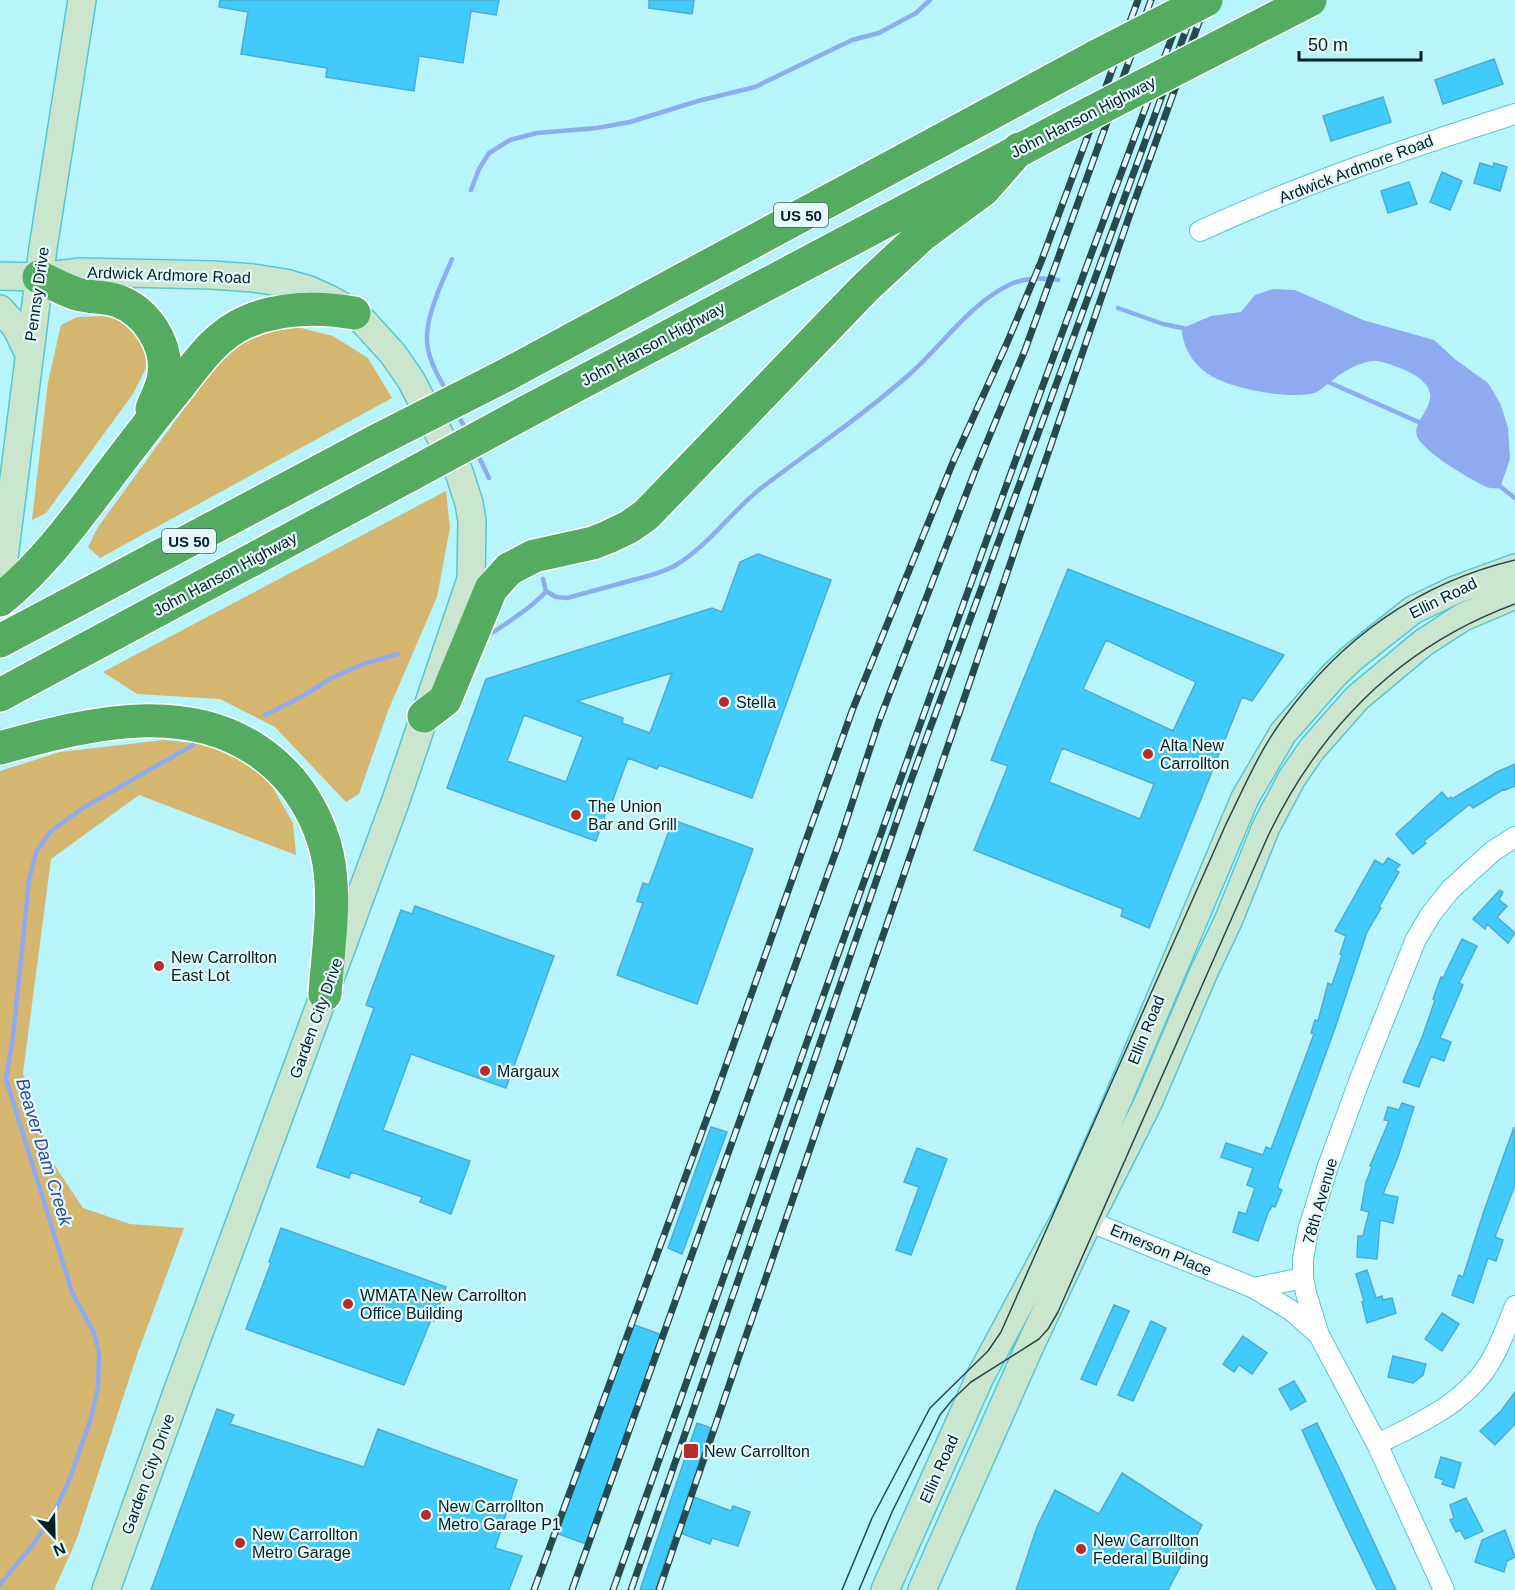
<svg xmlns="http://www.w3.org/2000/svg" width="1515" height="1590" font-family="Helvetica,sans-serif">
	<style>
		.green { fill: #d5b66f }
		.water { fill: #8eabf1 }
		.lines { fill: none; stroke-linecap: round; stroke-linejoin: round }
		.stream { stroke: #8eabf1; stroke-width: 4.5 }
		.building { fill: #40cbfc; stroke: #4eacd0; stroke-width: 1.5; fill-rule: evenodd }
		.street-casing { stroke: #57c6d4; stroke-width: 22 }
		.secondary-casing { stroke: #57c6d4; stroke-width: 30 }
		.highway-casing { stroke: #fff; stroke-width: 36 }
		.street { stroke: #fff; stroke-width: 20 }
		.secondary { stroke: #cbe6cf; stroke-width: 27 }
		.highway { stroke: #53ac5f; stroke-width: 33 }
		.tram { stroke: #254b50; stroke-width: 1.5 }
		.rail-casing { stroke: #254b50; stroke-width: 7 }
		.rail { stroke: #e5f9fb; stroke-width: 4.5; stroke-dasharray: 14; stroke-linecap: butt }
		.highway-bridge-casing { stroke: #fff; stroke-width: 36; stroke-linecap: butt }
		.highway-bridge { stroke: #53ac5f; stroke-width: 33 }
		.poi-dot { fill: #b92a29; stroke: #e5f9fb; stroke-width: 2 }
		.labels { text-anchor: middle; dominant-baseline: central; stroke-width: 4.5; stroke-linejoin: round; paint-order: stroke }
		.shield { fill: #e5f9fb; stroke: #456164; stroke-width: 1.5 }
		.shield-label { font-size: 15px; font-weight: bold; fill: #002024 }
		.street-label { font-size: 16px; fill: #002024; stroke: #e5f9fb }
		.poi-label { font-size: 16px; fill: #002024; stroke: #e5f9fb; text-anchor: start }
		.water-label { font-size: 18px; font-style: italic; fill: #2948ac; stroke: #e5f9fb }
	</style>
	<rect width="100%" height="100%" fill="#b7f4fc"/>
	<!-- green -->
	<path class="green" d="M111,316L133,324L145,344L146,368L133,394L46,513L32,520L48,382L61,325L77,317Z
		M297,327L333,336L368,358L392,398L100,558L88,547L98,527L224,354L250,336Z
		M446,491L450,528L437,597L388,711L359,794L346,802L275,727L220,699L137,694L103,672Z
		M164,740L218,746L257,760L293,823L296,855L139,795L51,859L23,1073L51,1160L83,1208L130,1224L184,1228L138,1352L76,1541L54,1590H0V771L60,752Z"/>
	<!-- water -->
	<path class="water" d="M1273,289L1295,290L1363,320L1434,340L1456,360L1488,383L1501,405L1508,428L1510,459L1500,488C1496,488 1491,489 1487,487C1471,480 1423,452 1417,436C1410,418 1453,398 1413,374C1404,369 1384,361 1374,361C1357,362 1341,373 1329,383C1324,386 1319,392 1314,393C1288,400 1224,388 1204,371C1195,364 1189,355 1185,345C1183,339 1181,334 1183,328L1211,316L1241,312L1255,295Z"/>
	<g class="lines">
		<!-- stream -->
		<path class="stream" d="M471,190L479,169L489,153L510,140L537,133L597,128L630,122L698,101L755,87L852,40L879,33L916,13L930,0
			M1118,308L1163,324L1187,329
			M1326,381L1423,424
			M447,392C439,378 431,364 428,349C422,322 442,283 452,259
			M457,413L467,432
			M477,453L489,478
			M1497,484L1515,498
			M546,591L556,597L567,598C589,592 611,586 633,580C648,576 663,573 676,565C709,545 731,512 760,489C811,450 864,415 912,372C942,345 971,303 1009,285C1025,277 1042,278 1058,280
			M486,636C498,630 539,602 546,591L543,579
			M265,715L301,697L332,678L363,664L398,654
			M0,1584L32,1546L52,1516L69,1481L91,1418L98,1387L99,1353L94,1333L72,1292L6,1079L13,1037L29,880L36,852L51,831L83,808L193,745"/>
	</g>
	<!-- building -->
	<path class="building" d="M220,0H499L496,15L471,11L463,63L419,56L414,91L326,77L327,68L241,54L248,12L219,7Z
		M649,0H694L692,14L649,8Z
		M1494,59L1503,84L1443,104L1435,80Z
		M1383,97L1391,122L1331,141L1323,116Z
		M1480,163L1493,167L1494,163L1507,167L1500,191L1474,183Z
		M1442,172L1462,181L1450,210L1430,202Z
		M1409,182L1417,204L1388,213L1381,191Z
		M758,554L831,580L752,798L659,765L657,769L628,758L608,813L606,812L596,841L447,788L486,679L712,608L722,612L740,562ZM672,673L650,733L622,723L623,718L577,701ZM524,715L583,737L566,782L507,761Z
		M1068,569L1284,655L1252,701L1242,697L1149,928L1121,916L1123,909L974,850L1008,766L991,760ZM1106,640L1196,682L1173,731L1083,689ZM1062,748L1154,784L1140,819L1049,782Z
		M1515,764V786L1505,790L1504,789L1473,808L1470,804L1424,841L1426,843L1413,854L1396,834L1442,792L1448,799L1451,797L1452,799L1497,772Z
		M673,820L753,849L697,1004L617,975L643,903L637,901L643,883L649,885Z
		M1388,858L1400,865L1395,870L1399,872L1379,907L1381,908L1367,932L1334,1031L1278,1185V1188L1282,1190L1275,1207L1272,1206L1270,1210H1269L1258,1241L1233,1232L1239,1212L1246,1214L1255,1188L1247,1185L1253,1168L1221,1157L1226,1143L1263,1155L1266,1147L1271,1149L1314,1034L1311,1033L1315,1020L1318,1021L1328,983L1332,985L1342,955L1340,954L1346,936L1335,931L1375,860L1383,865Z
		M1500,890L1503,892L1499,900L1507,906L1497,917L1515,933L1508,943L1487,924L1485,929L1473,919Z
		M415,906L554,956L506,1088L411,1054L383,1130L470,1161L451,1214L420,1202L422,1197L351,1172L349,1178L317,1167L374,1008L366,1005L401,910L412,914Z
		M1462,939L1477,946L1459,983L1463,985L1440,1038L1451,1042L1444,1061L1431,1056L1419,1087L1403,1082L1423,1035L1435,1000L1433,999L1441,977L1443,978Z
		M1402,1103L1414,1107L1398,1157L1383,1194L1398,1197L1393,1223L1380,1220L1377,1259L1357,1257L1358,1236H1363L1369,1212L1361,1210L1366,1182L1372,1167L1370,1166L1389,1121L1384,1120L1388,1107L1399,1110Z
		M711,1127L727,1132L682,1254L668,1248Z
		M1514,1127L1515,1185L1495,1237L1503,1240L1496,1261L1488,1258L1473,1303L1452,1295L1459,1275L1463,1277L1484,1211Z
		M917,1148L947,1159L911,1255L896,1250L919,1187L904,1182Z
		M281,1228L446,1287L434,1321L431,1320L404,1385L246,1329L271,1263L269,1262Z
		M1367,1270L1376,1298L1382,1296L1383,1300L1392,1298L1396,1313L1367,1323L1362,1302L1364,1301L1356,1274Z
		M1114,1305L1129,1311L1096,1385L1081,1379Z
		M1442,1313L1459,1324L1442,1351L1425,1339Z
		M1151,1321L1166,1328L1133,1401L1118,1395Z
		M632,1324L662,1335L586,1544L556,1533Z
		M1243,1336L1267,1353L1252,1374L1239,1365L1234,1372L1223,1364Z
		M1393,1356L1426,1364L1423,1375L1413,1383L1388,1377Z
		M1294,1381L1306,1401L1291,1410L1279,1389Z
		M1515,1392V1424L1495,1445L1480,1431L1501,1411Z
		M217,1409L234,1415L230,1424L364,1467L378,1429L517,1480L495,1548L522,1556L509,1590H151Z
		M697,1423L711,1428L688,1495L731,1511L733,1506L750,1512L738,1546L712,1538L710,1544L675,1531L655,1590H640Z
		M1317,1423L1342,1474L1396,1590H1377L1338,1509L1302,1430Z
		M1441,1457L1461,1463L1454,1488L1442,1484L1444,1480L1435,1477Z
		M1122,1473L1202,1525L1168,1590H1016L1037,1527L1055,1490L1099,1514Z
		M1466,1498L1483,1531L1465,1539L1460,1530L1456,1532L1450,1520L1454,1518L1450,1505Z
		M1505,1530L1515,1557L1507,1561L1504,1572L1475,1562L1482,1540Z"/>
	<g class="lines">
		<!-- street casing -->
		<g class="street-casing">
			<path id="street" d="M1200,231C1302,184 1408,148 1515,114
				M1076,1216L1254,1288L1292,1311L1318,1334
				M1254,1288L1303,1278
				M1377,1444C1420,1423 1469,1402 1493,1357C1502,1341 1508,1323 1515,1306
				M1444,1590L1377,1444L1319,1335L1306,1293L1303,1278V1259L1308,1231L1327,1169L1360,1079L1416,939L1431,914L1450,890L1493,851L1515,837"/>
		</g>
		<!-- secondary casing -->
		<g class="secondary-casing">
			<path id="secondary" d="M0,276L39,277L81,272L212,275L253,278L285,283L309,290L331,300L354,313L363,321L393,354L411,380L459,472L469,503L472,521L471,579L396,800L179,1387L106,1590
				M0,309L16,327L29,354
				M0,590L43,248L82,0
				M885,1590L980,1377L1068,1213L1110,1118L1245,798L1283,733L1334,675L1352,658L1413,610L1455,590L1515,568
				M922,1590L1030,1346L1089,1220L1148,1103L1203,974L1229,919L1266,827L1292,778L1312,749L1357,698L1423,643L1463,617L1515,595"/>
		</g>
		<!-- highway casing -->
		<g class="highway-casing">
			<path id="highway" d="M39,277C52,283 64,290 77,294C90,298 105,296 118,301C146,311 168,344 164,374C163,386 156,398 152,409
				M506,375L1097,56
				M526,412L1071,123
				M0,600C43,565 75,521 108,477C130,448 152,419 175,391C196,365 214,336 246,322C280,307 318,307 354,313
				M0,641L378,440
				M0,695L410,475
				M424,716L445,700L491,589L509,569L534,556L593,543L608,537L629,527L646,515L865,288L922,235L983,190L1019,149
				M0,748C93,722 204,694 281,770C303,791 320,823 327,853C337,898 328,948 325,994"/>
		</g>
		<!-- street -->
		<use href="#street" class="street"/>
		<!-- secondary -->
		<use href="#secondary" class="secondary"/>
		<!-- highway -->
		<use href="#highway" class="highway"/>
		<!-- tram -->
		<path class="tram" d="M842,1590L872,1518L930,1408L988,1351L1001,1332L1226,824C1244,788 1259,751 1283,719C1340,639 1418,583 1515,560
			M859,1590L892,1512L940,1415L953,1399L971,1382L1039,1339L1048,1329L1058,1312L1268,836C1320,728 1401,646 1515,604"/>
		<!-- rail casing -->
		<g class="rail-casing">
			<path id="rail" d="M534,1590L718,1088L852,711L953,462L1007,343L1041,262L1138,0
				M572,1590L839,843L879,721L975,471L1025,350L1151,0
				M613,1590C801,1059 987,527 1186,0
				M631,1590L910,783L1197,0
				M659,1590L1132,208L1207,0"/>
		</g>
		<!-- rail -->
		<use href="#rail" class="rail"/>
		<!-- highway-bridge casing -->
		<g class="highway-bridge-casing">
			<path id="highway-bridge" d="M1097,56L1206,0
				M1071,123L1310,0
				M378,440L506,375
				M410,475L526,412"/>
		</g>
		<!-- highway-bridge -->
		<use href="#highway-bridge" class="highway-bridge"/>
	</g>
	<!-- markers -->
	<g class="poi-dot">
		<circle cx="724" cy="702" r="6"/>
		<circle cx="1148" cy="754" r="6"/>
		<circle cx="576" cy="815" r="6"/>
		<circle cx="159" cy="966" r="6"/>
		<circle cx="485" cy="1071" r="6"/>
		<circle cx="348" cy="1304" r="6"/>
		<rect x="683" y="1443" width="16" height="16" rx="3"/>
		<circle cx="426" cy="1515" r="6"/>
		<circle cx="240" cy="1543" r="6"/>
		<circle cx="1081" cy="1549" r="6"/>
	</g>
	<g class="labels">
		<!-- shield labels -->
		<g class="shield">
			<rect x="774" y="203" width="54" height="24" rx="4.5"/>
			<rect x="162" y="529" width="54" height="24" rx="4.5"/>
		</g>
		<g class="shield-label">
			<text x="801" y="215">US 50</text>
			<text x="189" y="541">US 50</text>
		</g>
		<!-- street labels -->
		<g class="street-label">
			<text transform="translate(1083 117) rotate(-27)">John Hanson Highway</text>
			<text transform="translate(1356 169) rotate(-21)">Ardwick Ardmore Road</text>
			<text transform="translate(169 275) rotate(2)">Ardwick Ardmore Road</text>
			<text transform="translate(37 294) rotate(-82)">Pennsy Drive</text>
			<text transform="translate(653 344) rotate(-28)">John Hanson Highway</text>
			<text transform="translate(225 574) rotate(-28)">John Hanson Highway</text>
			<text transform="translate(1443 598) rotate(-26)">Ellin Road</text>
			<text transform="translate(316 1018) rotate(-70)">Garden City Drive</text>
			<text transform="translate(1146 1030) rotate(-68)">Ellin Road</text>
			<text transform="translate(1320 1201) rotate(-74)">78th Avenue</text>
			<text transform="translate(1161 1250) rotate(23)">Emerson Place</text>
			<text transform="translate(939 1469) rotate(-66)">Ellin Road</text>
			<text transform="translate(148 1474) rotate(-70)">Garden City Drive</text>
		</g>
		<!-- poi labels -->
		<g class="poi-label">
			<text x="736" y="702">Stella</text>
			<text x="1160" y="745">Alta New<tspan x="1160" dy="18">Carrollton</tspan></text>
			<text x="588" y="806">The Union<tspan x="588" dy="18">Bar and Grill</tspan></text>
			<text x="171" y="957">New Carrollton<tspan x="171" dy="18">East Lot</tspan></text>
			<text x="497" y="1071">Margaux</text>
			<text x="360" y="1295">WMATA New Carrollton<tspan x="360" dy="18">Office Building</tspan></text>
			<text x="704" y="1451">New Carrollton</text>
			<text x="438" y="1506">New Carrollton<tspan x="438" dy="18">Metro Garage P1</tspan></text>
			<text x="252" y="1534">New Carrollton<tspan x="252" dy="18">Metro Garage</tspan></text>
			<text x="1093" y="1540">New Carrollton<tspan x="1093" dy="18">Federal Building</tspan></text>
		</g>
		<!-- water labels -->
		<g class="water-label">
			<text transform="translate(44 1152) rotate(73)">Beaver Dam Creek</text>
		</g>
	</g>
	<!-- north arrow -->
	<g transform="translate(54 1536) rotate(158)" stroke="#e5f9fb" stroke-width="4.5" paint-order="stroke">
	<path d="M0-4.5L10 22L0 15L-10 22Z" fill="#002024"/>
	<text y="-9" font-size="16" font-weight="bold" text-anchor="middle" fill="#002024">N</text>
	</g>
	<!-- scale -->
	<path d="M1299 51v9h122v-9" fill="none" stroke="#002024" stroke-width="3"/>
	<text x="1308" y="51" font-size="18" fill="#002024" stroke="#e5f9fb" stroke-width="4.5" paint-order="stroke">50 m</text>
</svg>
